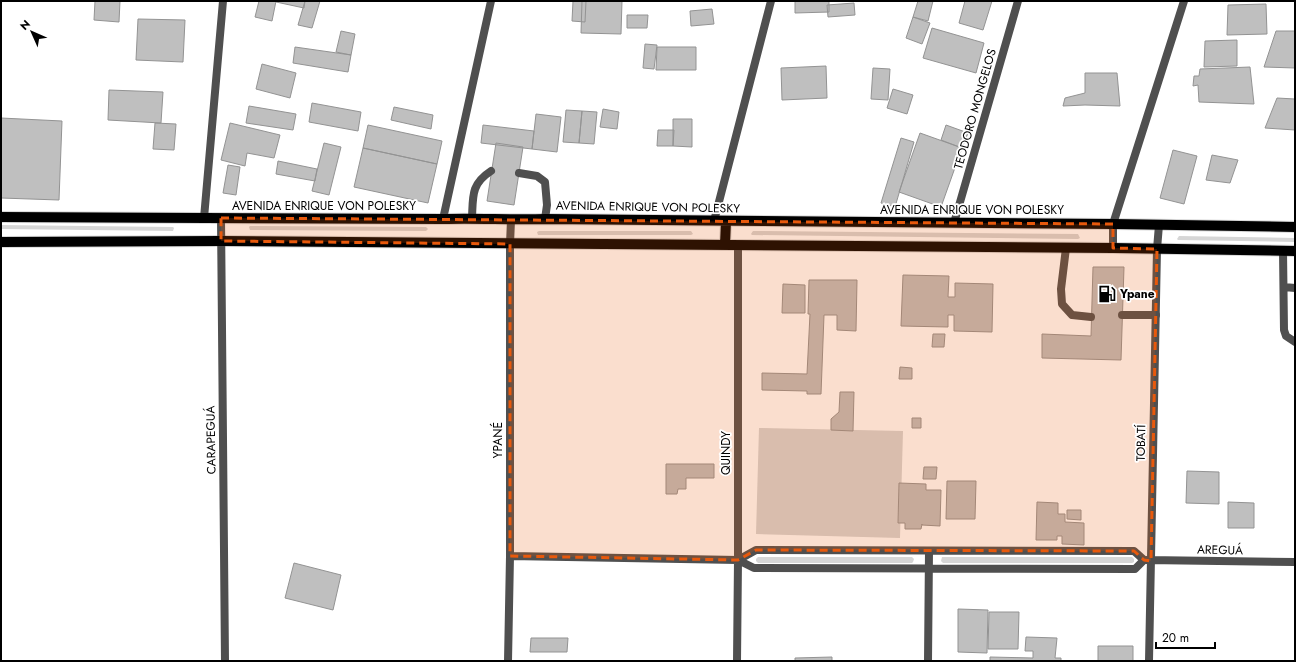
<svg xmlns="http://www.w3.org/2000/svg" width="1296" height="662" font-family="Jost,sans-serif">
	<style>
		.green { fill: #d6d6d6 }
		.building { fill: #bfbfbf; stroke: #939393 }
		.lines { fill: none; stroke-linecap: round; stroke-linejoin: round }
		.primary-casing { stroke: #dbdbdb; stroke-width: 12 }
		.service { stroke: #4f4f4f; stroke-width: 8 }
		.minor { stroke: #4f4f4f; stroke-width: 8 }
		.primary { stroke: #000; stroke-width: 10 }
		.marked { fill: #e8590c; fill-opacity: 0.2; stroke: #e8590c; stroke-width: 3; stroke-dasharray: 8 5; stroke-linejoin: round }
		.labels { text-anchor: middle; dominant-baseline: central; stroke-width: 3.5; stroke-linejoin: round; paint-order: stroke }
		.street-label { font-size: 12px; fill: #000; stroke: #fff }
		.poi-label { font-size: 12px; font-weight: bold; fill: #000; stroke: #fff; text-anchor: start }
	</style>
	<rect width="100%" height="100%" fill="#fff"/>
	<!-- green -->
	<path class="green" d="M1,225L173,227L174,228L173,231L1,229Z
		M250,226L426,227L428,229L426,231L250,230L249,227Z
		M539,231H691L693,234L691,235H538L537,232Z
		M753,231L1078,234L1080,238L1078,239L752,235L751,234Z
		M1179,236L1295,238V242L1178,240L1177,239Z
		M759,428L903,431L900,538L756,534Z
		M758,557H912L914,559L913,562L912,563H758L756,561V559Z
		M942,557H1132L1134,559V562L1132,563H943L941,561Z"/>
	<!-- building -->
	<path class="building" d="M95,1H120L119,22L94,20Z
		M259,1H276L272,21L255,17Z
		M276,1H305L304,8L276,2Z
		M305,1H320L312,28L298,25Z
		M573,1H586L585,22L572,21Z
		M582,1H622L621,34L581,33Z
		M795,1H829V12L795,13Z
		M918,1H933L928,21L913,17Z
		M965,1H992L983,30L959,23Z
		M854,3L855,15L828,17L827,5Z
		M1266,4L1267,34L1227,35L1228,5Z
		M712,9L714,24L691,26L690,11Z
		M627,15H648L647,28H627Z
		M913,17L930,23L922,44L906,38Z
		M138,19L185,20L183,62L136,60Z
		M932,28L984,43L976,73L923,58Z
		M341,31L355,34L351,55L336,52Z
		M1276,31H1295V68L1264,67Z
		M1237,40V66L1204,67L1205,41Z
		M645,44L657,45L654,69L643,68Z
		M295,47L351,55L348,72L293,63Z
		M657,47H696V70H656Z
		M262,64L296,73L290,98L256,89Z
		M826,66L827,98L782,100L781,68Z
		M1250,67L1254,104L1199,102L1198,85L1193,86L1194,76H1199L1200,69Z
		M873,68L890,69L888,100L871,99Z
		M1085,73H1117L1120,106L1085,105L1063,106L1065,98L1085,93Z
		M893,89L913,95L907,114L887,108Z
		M109,90L163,92L161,123L108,120Z
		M1277,98L1295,99V130L1265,128Z
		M312,103L361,112L358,131L309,122Z
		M249,106L296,114L293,130L246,123Z
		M394,107L433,115L431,129L391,120Z
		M603,109L619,112L617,129L600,127Z
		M566,110L582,111L579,143L563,142Z
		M582,111L597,112L594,144L579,143Z
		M536,114L561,117L557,152L532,149Z
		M1,118L62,121L59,200L1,198Z
		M673,119H692V147L673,146Z
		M155,123L176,124L174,150L153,149Z
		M230,123L280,135L274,158L247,153L245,166L221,160Z
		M368,125L442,141L437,164L363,148Z
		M483,125L534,131L532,149L481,143Z
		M946,125L968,133L962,148L941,140Z
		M658,130H674L673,146H657Z
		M920,133L962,148L941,207L899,192Z
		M901,138L914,142L895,207L881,203Z
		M324,143L341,147L329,195L312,191Z
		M496,143L523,147L514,205L487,201Z
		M363,148L437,164L428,203L354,187Z
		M1173,150L1197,156L1184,204L1160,198Z
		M1212,155L1238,160L1230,183L1206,180Z
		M278,161L317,169L315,181L276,174Z
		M228,165L240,167L236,195L223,193Z
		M1093,267H1124L1121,360L1042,358V334L1091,336Z
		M903,275L949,276L948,297H955V283L993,284L992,332L954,331V315H948V327L901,326Z
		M809,280H857L856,331L837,330V315H824L821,394H807V391L762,390V373L807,374L810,314H808Z
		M783,284L805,285V313H782Z
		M933,334H945L944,347H932Z
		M900,367L912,368V379H899Z
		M840,392H854L853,431L831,430V419L839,412Z
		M912,418H921V428H912Z
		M666,464H714V478H686V489H678L677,494H666Z
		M924,467H937L936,479H923Z
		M1187,471L1219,472V504L1186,503Z
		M947,481H976L975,519H946Z
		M899,483L926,484V490H941L940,526L922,525V524L921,529H905V523H898Z
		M1037,502L1058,503V514H1065V522L1084,523V545L1062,544V536H1057V540H1036Z
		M1228,502L1254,503V528H1228Z
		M1067,510H1081V520L1067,519Z
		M294,563L341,575L333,610L285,598Z
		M958,609L988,610L987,653L958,652Z
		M989,612H1019L1018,649H988Z
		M1026,637L1057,638L1055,658H1061V661H990V657L1033,658V651H1025Z
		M531,638H568L567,652H530Z
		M1098,646H1133V661H1098Z
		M832,657V661H795V658Z"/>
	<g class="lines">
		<!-- primary casing -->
		<g class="primary-casing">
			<path id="primary" d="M1,217L443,219C477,218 511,220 545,219L1113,224L1295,227
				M1,242L221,241L1113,248L1295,251
				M725,245L726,221"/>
		</g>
		<!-- service -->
		<path class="service" d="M519,173L537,176L545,182L547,205L545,219
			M472,218C473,196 471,184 491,171
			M1066,248L1061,289L1062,304L1072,315L1091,317
			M1283,251L1284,330L1286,336L1295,342
			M1284,287L1295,288
			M1122,315H1156"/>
		<!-- minor -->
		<path class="minor" d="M204,218L223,1
			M221,218L225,661
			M443,219L491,1
			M714,221L771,1
			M954,223L1018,1
			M1113,248V224L1184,1
			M510,556L738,560L754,568L1135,569L1144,560
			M738,560L756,550L1134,551L1144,560
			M1147,560L1295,562
			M508,661L510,556V244L511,220
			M737,661L738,560V245
			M928,661L929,551
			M1149,661L1157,249L1159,225"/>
		<!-- primary -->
		<use href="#primary" class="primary"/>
	</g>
	<!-- marked area -->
	<path class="marked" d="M221,218L1113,224V248L1157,249L1151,561L1144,560L1134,551L756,550L738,560L510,556V244L221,241Z"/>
	<!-- icons -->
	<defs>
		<g id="fuel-bare" transform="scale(1.38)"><path d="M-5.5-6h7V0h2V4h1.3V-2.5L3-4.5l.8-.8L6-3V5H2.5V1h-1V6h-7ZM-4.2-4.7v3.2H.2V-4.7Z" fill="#000" stroke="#fff" stroke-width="2.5" paint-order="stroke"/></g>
	</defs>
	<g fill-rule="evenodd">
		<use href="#fuel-bare" x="1107" y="294"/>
	</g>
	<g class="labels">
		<!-- street labels -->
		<g class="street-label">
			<text transform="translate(975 109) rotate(-74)">TEODORO MONGELOS</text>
			<text x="324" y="206">AVENIDA ENRIQUE VON POLESKY</text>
			<text transform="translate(648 207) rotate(1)">AVENIDA ENRIQUE VON POLESKY</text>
			<text x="972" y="210">AVENIDA ENRIQUE VON POLESKY</text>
			<text transform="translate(211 440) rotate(-91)">CARAPEGUÁ</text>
			<text transform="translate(498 440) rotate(-90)">YPANÉ</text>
			<text transform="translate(1141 443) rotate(-89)">TOBATÍ</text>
			<text transform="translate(726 453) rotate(-90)">QUINDY</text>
			<text transform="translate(1220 550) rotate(1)">AREGUÁ</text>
		</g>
		<!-- poi labels -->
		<g class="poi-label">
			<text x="1120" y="294">Ypane</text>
		</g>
	</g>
	<!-- border -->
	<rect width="1296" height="662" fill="none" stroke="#000000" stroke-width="4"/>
	<!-- north arrow -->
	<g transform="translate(32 32) rotate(315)" stroke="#ffffff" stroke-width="3" paint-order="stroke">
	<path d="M0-3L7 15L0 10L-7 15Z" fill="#000000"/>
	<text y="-6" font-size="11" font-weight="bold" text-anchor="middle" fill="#000000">N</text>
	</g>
	<!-- scale -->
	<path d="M1156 642v6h59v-6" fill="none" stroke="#000000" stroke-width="2"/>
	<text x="1162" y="642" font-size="12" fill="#000000" stroke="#ffffff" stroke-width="3" paint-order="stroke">20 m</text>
</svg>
